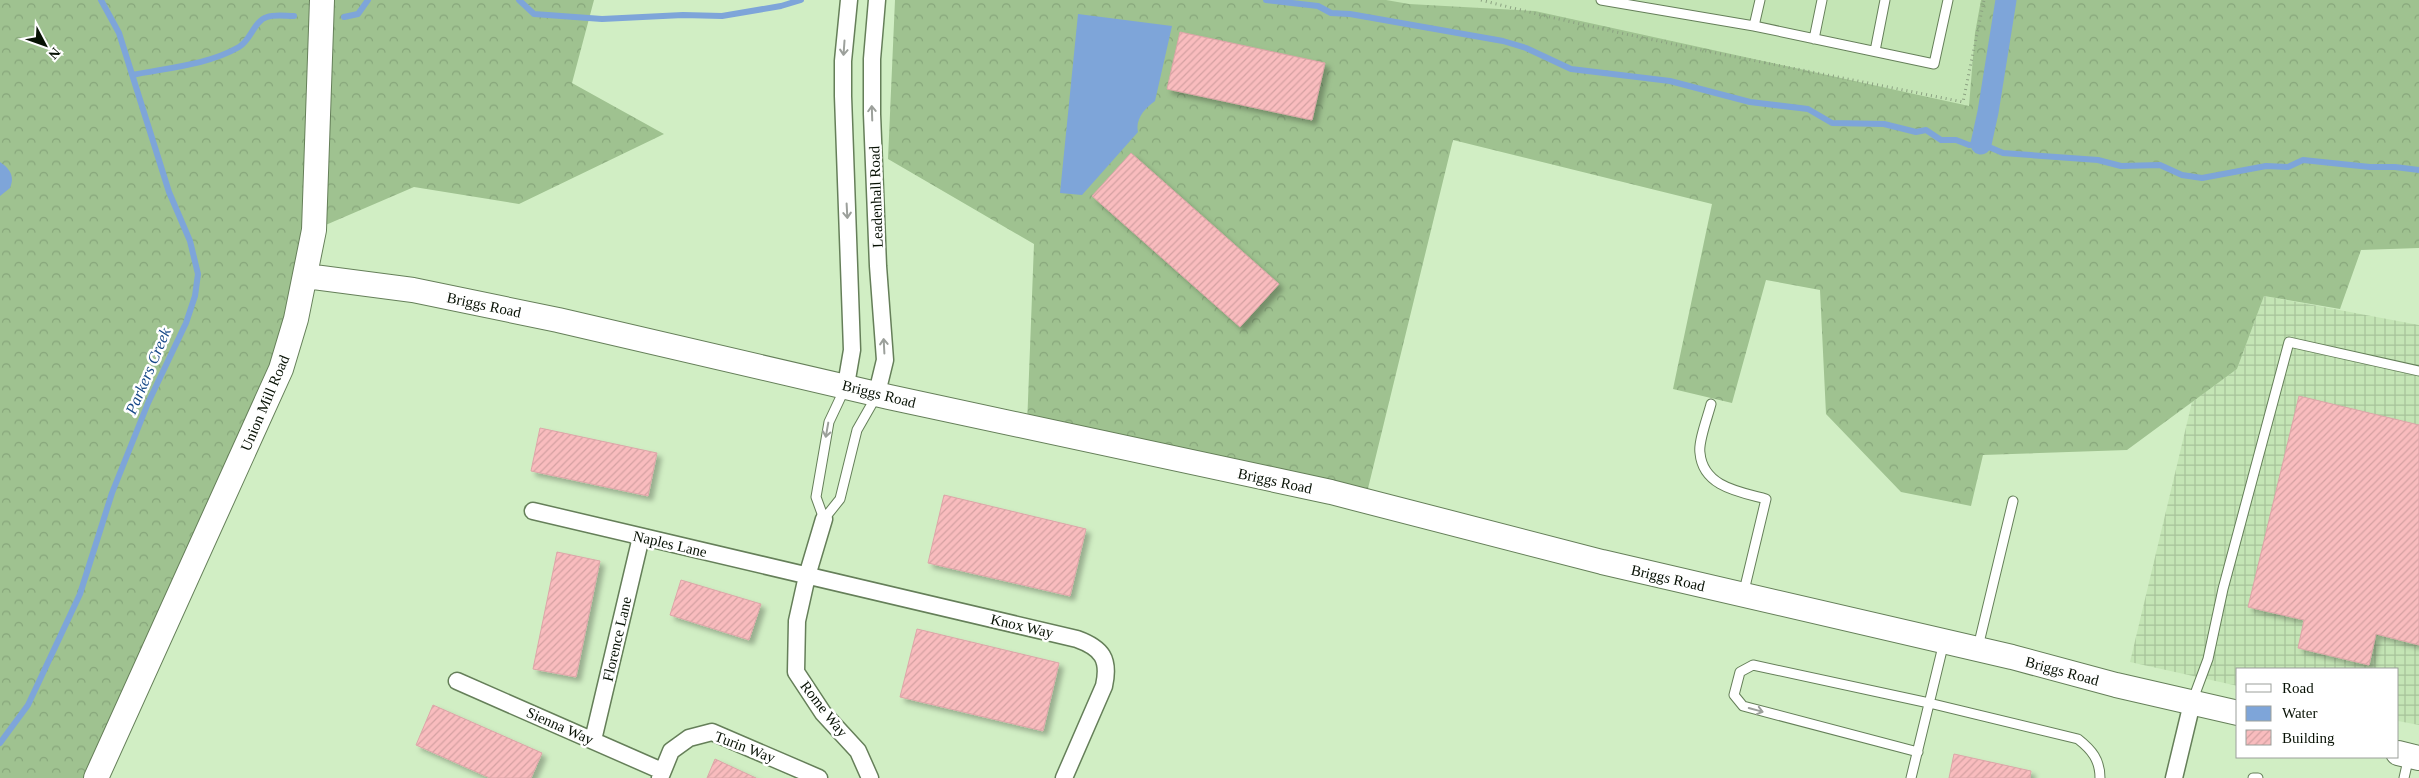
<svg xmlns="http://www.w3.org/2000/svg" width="2419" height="778" font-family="Georgia,serif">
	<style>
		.built { fill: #c4e5b5 }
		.industrial { fill: url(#industrial-grid) }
		.forest { fill: url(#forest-crowns) }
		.water { fill: #7ea5d9 }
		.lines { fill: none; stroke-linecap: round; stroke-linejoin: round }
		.stream { stroke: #7ea5d9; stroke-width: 6 }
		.canal { stroke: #7ea5d9; stroke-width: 21 }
		.building { fill: url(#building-hatch); stroke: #dca6a8; filter: url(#shadow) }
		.lane-casing { stroke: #657f59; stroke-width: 11 }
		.street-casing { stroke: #657f59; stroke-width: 19 }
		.secondary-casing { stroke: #657f59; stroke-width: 26 }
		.path { stroke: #8ba181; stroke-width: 3; stroke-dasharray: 1 4; stroke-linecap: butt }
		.lane { stroke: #fff; stroke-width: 9 }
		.street { stroke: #fff; stroke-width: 16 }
		.secondary { stroke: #fff; stroke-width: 24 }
		.oneway { stroke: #9ca09b }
		.labels { text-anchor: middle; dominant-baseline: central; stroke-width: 5; stroke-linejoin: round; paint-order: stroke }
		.street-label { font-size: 15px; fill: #071104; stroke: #fff }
		.water-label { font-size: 16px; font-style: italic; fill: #164887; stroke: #fff }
	</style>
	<defs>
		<pattern id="industrial-grid" width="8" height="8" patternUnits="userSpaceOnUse" patternTransform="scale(1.25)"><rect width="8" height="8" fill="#c4e5b5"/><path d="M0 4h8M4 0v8" fill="none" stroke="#a7c39a"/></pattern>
		<pattern id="forest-crowns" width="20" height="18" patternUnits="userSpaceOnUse" patternTransform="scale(1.25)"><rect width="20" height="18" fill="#9fc290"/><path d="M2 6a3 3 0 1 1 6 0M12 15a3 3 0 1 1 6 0" fill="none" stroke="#87a67b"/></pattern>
		<pattern id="building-hatch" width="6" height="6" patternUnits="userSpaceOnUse" patternTransform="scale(1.25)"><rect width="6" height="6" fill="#f9bcbe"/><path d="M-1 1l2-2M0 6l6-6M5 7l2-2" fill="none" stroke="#d4a1a2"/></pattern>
		<filter id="shadow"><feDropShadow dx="4.5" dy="4.5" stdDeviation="2.5" flood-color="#0004"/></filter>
	</defs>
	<rect width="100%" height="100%" fill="#d1eec4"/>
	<!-- built -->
	<path class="built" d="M1242,0H2419V228Z"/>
	<!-- industrial -->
	<path class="industrial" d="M2264,296L2419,325V725L2398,721V669H2238V686L2130,662L2192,402L2237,369Z"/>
	<!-- forest -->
	<path class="forest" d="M0,0H594L572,83L664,134L519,204L414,187L314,230L301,295L91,778H0Z
		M895,0H1386L1409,4L1535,11L1969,106L1975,33L1981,0H2419V248L2361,250L2340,309L2264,296L2237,369L2127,450L1983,455L1971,506L1901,492L1826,414L1820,290L1766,280L1732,403L1673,389L1712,204L1453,140L1363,509L1027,426L1034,244L888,159Z"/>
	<!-- water -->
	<path class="water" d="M1078,14L1172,26L1155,101C1145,108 1135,119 1138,132L1082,195L1060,193Z
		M0,162C10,169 15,176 10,188L0,196Z"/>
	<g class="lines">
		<!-- stream -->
		<path class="stream" d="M519,0L534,14L602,19L683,15L722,16L781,6L801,0
			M1266,0L1318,6L1331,13L1350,14L1503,41L1526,48L1571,69L1670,81L1750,102L1808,109L1832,123L1884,124L1916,132L1926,130L1941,140H1956L1969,145L1982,144L2003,153L2098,160L2121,166L2160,165L2182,175L2202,178L2266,166L2288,167L2303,160L2370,167H2395L2419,170
			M344,17L358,14L368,0
			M132,75C166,68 208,65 239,47C251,40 254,21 267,17C275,14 286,16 294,16
			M0,743L28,705L80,594L112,493L148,403L186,323L195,296L198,274L190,241L169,192L119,33L101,0"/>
		<!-- canal -->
		<path class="canal" d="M1981,144L1988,112L2006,0"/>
	</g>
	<!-- building -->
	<path class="building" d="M1180,32L1325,63L1312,120L1167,89Z
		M1131,153L1279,284L1240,327L1092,196Z
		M2299,396L2419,425V645L2376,634L2369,665L2298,648L2304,620L2248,607Z
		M540,428L657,453L648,496L531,471Z
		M944,495L1086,529L1070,596L928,563Z
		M557,552L600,561L576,677L533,669Z
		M681,580L761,604L749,640L670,615Z
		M917,629L1059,663L1043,731L900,697Z
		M433,705L542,753L531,778H490L416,745Z
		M1954,754L2031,771L2030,778H1949Z
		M715,759L756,778H707Z"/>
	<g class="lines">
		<!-- lane casing -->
		<g class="lane-casing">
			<path id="lane" d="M1601,0L1754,26L1760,0
				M1754,26L1934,64L1948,0
				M1814,39L1822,0
				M1875,51L1885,0
				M1711,404C1708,416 1698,442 1700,453C1703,487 1740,492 1766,499L1743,595
				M824,519L816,497L829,422L845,388
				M824,519L840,499L857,430L877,395
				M1978,647L2013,501
				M2192,702L2208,659L2223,589L2289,342L2419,371
				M1918,752L1743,706L1734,695L1740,672L1753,665L1929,703L2078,739C2092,750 2100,760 2100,778
				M1911,778L1944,642
				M2253,778H2258
				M2404,778L2409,756"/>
		</g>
		<!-- street casing -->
		<g class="street-casing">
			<path id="street" d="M877,0L872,59V114L878,266L885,360L877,393
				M846,385L852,350L843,96V61L849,0
				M533,511L1077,639C1102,648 1110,659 1104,686L1064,778
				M824,519L807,576L797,621L796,672L823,713L858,751L870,778
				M457,681L662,771
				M593,740L641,537
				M660,778L671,751L689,738L712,732L819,778
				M2174,778L2192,703"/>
		</g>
		<!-- secondary casing -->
		<g class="secondary-casing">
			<path id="secondary" d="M306,276L413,290L558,320L889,397L1331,492L1602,562L2012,657L2116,685L2238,713
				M2398,753L2419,758
				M96,778L281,369L296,319L314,230L322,0"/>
		</g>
		<!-- path -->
		<path class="path" d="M1481,0C1640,41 1802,69 1963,102L1984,0"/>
		<!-- lane -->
		<use href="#lane" class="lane"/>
		<!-- street -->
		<use href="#street" class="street"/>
		<!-- secondary -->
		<use href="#secondary" class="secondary"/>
	</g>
	<!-- one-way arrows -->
	<defs><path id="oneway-shaft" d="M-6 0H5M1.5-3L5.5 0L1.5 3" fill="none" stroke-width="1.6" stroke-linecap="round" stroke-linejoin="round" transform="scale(1.25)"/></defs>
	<g class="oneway">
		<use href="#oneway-shaft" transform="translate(844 48) rotate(94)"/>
		<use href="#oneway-shaft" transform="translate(872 113) rotate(-92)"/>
		<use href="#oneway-shaft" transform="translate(847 211) rotate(87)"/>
		<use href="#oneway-shaft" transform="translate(884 346) rotate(-93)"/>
		<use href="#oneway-shaft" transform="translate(827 430) rotate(100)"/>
		<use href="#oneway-shaft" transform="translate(1756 710) rotate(15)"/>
	</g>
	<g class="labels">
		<!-- street labels -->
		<g class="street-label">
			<text transform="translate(876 197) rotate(-92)">Leadenhall Road</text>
			<text transform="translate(484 305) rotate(12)">Briggs Road</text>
			<text transform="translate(879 394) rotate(14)">Briggs Road</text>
			<text transform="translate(265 403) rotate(-67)">Union Mill Road</text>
			<text transform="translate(1275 481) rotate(12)">Briggs Road</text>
			<text transform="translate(670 544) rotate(13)">Naples Lane</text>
			<text transform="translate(1668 578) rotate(13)">Briggs Road</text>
			<text transform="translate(1022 626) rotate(13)">Knox Way</text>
			<text transform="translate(617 639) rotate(-77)">Florence Lane</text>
			<text transform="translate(2062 671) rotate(15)">Briggs Road</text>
			<text transform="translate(824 709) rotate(52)">Rome Way</text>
			<text transform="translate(560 726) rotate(24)">Sienna Way</text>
			<text transform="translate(745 747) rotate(21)">Turin Way</text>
		</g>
		<!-- water labels -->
		<g class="water-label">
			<text transform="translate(148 371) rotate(-67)">Parkers Creek</text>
		</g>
	</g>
	<!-- legend -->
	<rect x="2236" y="668" width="162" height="90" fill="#ffffff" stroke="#9ca09b"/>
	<rect x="2246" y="684" width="25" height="8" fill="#ffffff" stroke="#9ca09b"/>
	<text x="2282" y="693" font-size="15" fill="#071104">Road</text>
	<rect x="2246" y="706" width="25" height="15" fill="#7ea5d9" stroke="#9ca09b"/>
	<text x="2282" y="718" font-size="15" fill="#071104">Water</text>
	<rect x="2246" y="730" width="25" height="15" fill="url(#building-hatch)" stroke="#9ca09b"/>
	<text x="2282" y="743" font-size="15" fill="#071104">Building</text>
	<!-- north arrow -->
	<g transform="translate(45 45) rotate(131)" stroke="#ffffff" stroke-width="4" paint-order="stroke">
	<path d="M0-4L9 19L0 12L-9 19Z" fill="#071104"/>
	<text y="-8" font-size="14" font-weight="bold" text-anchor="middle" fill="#071104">N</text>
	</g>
</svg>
